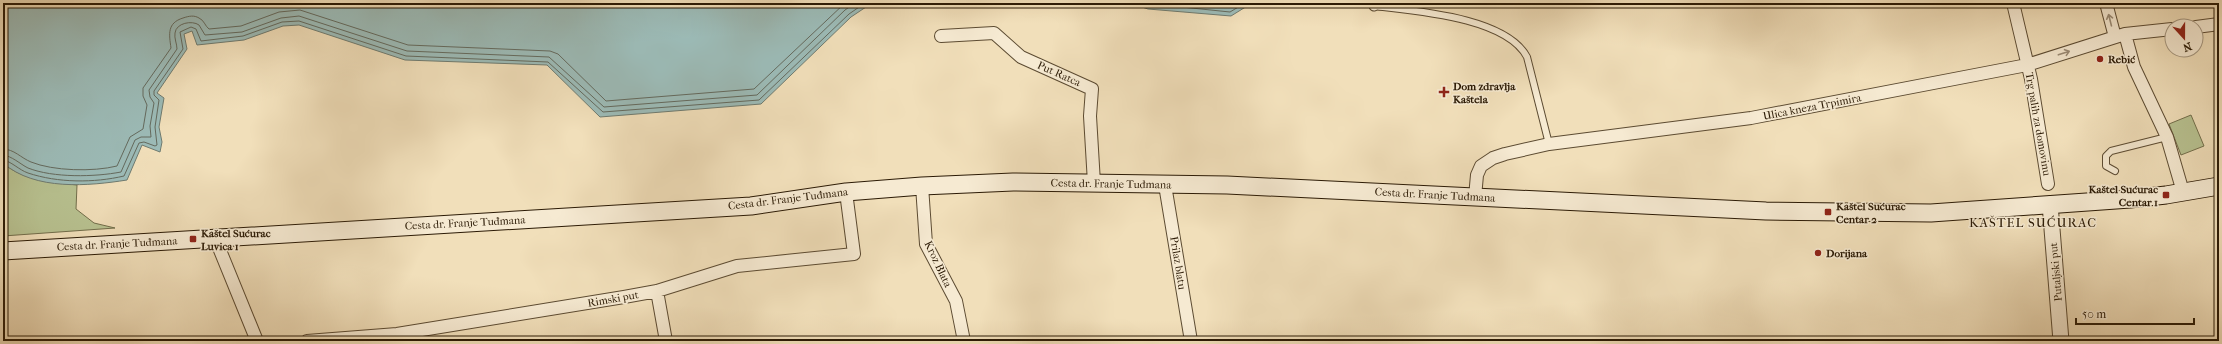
<svg xmlns="http://www.w3.org/2000/svg" width="2222" height="344" font-family="'IM FELL French Canon',serif">
	<style>
		.green { fill: #b8c291; stroke: #726e4b }
		.water { fill: #9cbbb7; stroke: #6f7b70 }
		.lines { fill: none; stroke-linecap: round; stroke-linejoin: round }
		.shore { stroke: #646a5e; stroke-width: 1 }
		.service-casing { stroke: #5c4b32; stroke-width: 8 }
		.pedestrian-casing { stroke: #5c4b32; stroke-width: 11 }
		.minor-casing { stroke: #5c4b32; stroke-width: 14 }
		.tertiary-casing { stroke: #5c4b32; stroke-width: 17 }
		.secondary-casing { stroke: #2b1a05; stroke-width: 19 }
		.service { stroke: #f6ead2; stroke-width: 6 }
		.pedestrian { stroke: #f6ead2; stroke-width: 9 }
		.minor { stroke: #f6ead2; stroke-width: 12 }
		.tertiary { stroke: #f6ead2; stroke-width: 15 }
		.secondary { stroke: #f6ead2; stroke-width: 17 }
		.oneway { stroke: #9b8c76 }
		.poi-dot { fill: #8f2418; stroke: #f6ead2; stroke-width: 1.5 }
		.labels { text-anchor: middle; dominant-baseline: central; stroke-width: 3; stroke-linejoin: round; paint-order: stroke }
		.poi-label { font-size: 11px; font-weight: bold; fill: #2b1a05; stroke: #f6ead2; text-anchor: start }
		.street-label { font-size: 11px; fill: #2b1a05; stroke: #f6ead2 }
		.quarter-label { font-size: 13px; letter-spacing: 1px; fill: #2b1a05; stroke: #f6ead2 }
	</style>
	<rect width="100%" height="100%" fill="#f1dfba"/>
	<filter id="stains"><feTurbulence type="fractalNoise" baseFrequency=".005" numOctaves="4"/><feColorMatrix values="0 0 0 0 .2 0 0 0 0 .09 0 0 0 0 .02 0 0 0 .5 -.17"/></filter>
	<radialGradient id="worn" r=".72"><stop offset=".6" stop-color="#630" stop-opacity="0"/><stop offset="1" stop-color="#630" stop-opacity=".3"/></radialGradient>
	<!-- green -->
	<path class="green" d="M2191,115L2204,146L2181,155L2169,124Z
		M3,163C24,181 51,182 77,185L76,209L94,223L115,228L3,236Z"/>
	<!-- water -->
	<path class="water" d="M3,3H872L851,17L761,104L600,117L547,65L405,60L299,25L283,26L244,40L197,45L192,31L184,34L187,49L157,93L164,98L159,127L162,142L160,152L142,145L127,180C89,186 35,191 3,163Z
		M1130,3H1252L1231,16L1148,9Z"/>
	<g class="lines">
		<!-- shore -->
		<path class="shore" d="M1143,3L1230,12L1245,3
			M1186,3L1229,7L1235,3
			M3,149C14,149 21,158 31,162C53,171 93,172 117,166L130,137L143,129L147,105L143,96V88L171,48C169,34 167,23 183,18C189,16 194,15 199,18C204,20 205,26 209,29L241,26L279,12L300,10L408,45L550,51L558,54L606,101L754,89L845,3
			M3,155C12,156 20,164 28,168C53,178 95,177 121,172L135,140L141,137H151L150,126L154,103L150,97L149,90L177,49C177,44 174,38 175,33C176,23 192,20 199,25L205,35L242,32L281,18L299,16L407,51L549,57L604,107L757,95L845,10L855,3
			M3,160C11,161 19,170 28,173C58,183 94,183 124,176L139,143L144,142L155,146L157,145L155,127L159,100L154,95V91L183,49L180,32L191,27L196,29L201,41L243,36L282,22L299,21L406,56L548,62L603,112L759,100L849,14L865,3"/>
		<!-- service casing -->
		<g class="service-casing">
			<path id="service" d="M1374,6C1415,11 1506,17 1527,57L1549,144
				M2115,171L2106,166V156L2111,151L2167,137"/>
		</g>
		<!-- pedestrian casing -->
		<g class="pedestrian-casing">
			<path id="pedestrian" d="M1373,3L1374,6"/>
		</g>
		<!-- minor casing -->
		<g class="minor-casing">
			<path id="minor" d="M2013,3L2031,79L2048,184
				M2106,3L2115,37
				M2196,27L2219,24
				M2125,34L2134,67L2167,137L2183,192
				M941,36L994,33L1021,57L1092,89L1090,116L1094,183
				M1165,185L1191,341
				M922,186L926,244L956,301L964,341
				M1475,197L1477,175L1481,166L1493,158L1505,154L1549,144L1751,118L2027,65L2125,34L2172,29
				M215,238L257,341
				M657,291L666,341
				M307,341L397,334L624,297L657,291L737,266L854,254L846,192"/>
		</g>
		<!-- tertiary casing -->
		<g class="tertiary-casing">
			<path id="tertiary" d="M2050,204L2061,341"/>
		</g>
		<!-- secondary casing -->
		<g class="secondary-casing">
			<path id="secondary" d="M3,251L751,206L846,192L922,186L1013,182L1227,185L1766,211L1931,213L2130,199L2166,195L2219,186"/>
		</g>
		<!-- service -->
		<use href="#service" class="service"/>
		<!-- pedestrian -->
		<use href="#pedestrian" class="pedestrian"/>
		<!-- minor -->
		<use href="#minor" class="minor"/>
		<!-- tertiary -->
		<use href="#tertiary" class="tertiary"/>
		<!-- secondary -->
		<use href="#secondary" class="secondary"/>
	</g>
	<!-- one-way arrows -->
	<defs><path id="oneway-shaft" d="M-6 0H5M1.5-3L5.5 0L1.5 3" fill="none" stroke-width="1.6" stroke-linecap="round" stroke-linejoin="round"/></defs>
	<g class="oneway">
		<use href="#oneway-shaft" transform="translate(2110 20) rotate(-104)"/>
		<use href="#oneway-shaft" transform="translate(2064 53) rotate(-18)"/>
	</g>
	<!-- markers -->
	<g class="poi-dot">
		<circle cx="2100" cy="59" r="4"/>
		<path d="M1442 86h4v4h4v4h-4v4h-4v-4h-4v-4h4z"/>
		<rect x="2162" y="191" width="8" height="8" rx="2"/>
		<rect x="1824" y="208" width="8" height="8" rx="2"/>
		<rect x="189" y="235" width="8" height="8" rx="2"/>
		<circle cx="1818" cy="253" r="4"/>
	</g>
	<g class="labels">
		<!-- poi labels -->
		<g class="poi-label">
			<text x="2108" y="59">Rebić</text>
			<text x="1453" y="86">Dom zdravlja<tspan x="1453" dy="13">Kaštela</tspan></text>
			<text x="2158" y="189" text-anchor="end">Kaštel Sućurac<tspan x="2158" dy="13">Centar 1</tspan></text>
			<text x="1836" y="206">Kaštel Sućurac<tspan x="1836" dy="13">Centar 2</tspan></text>
			<text x="201" y="233">Kaštel Sućurac<tspan x="201" dy="13">Luvica 1</tspan></text>
			<text x="1826" y="253">Dorijana</text>
		</g>
		<!-- street labels -->
		<g class="street-label">
			<text transform="translate(1059 74) rotate(24)">Put Ratca</text>
			<text transform="translate(1812 107) rotate(-11)">Ulica kneza Trpimira</text>
			<text transform="translate(2038 124) rotate(80)">Trg palih za domovinu</text>
			<text transform="translate(1111 184) rotate(1)">Cesta dr. Franje Tuđmana</text>
			<text transform="translate(1435 195) rotate(3)">Cesta dr. Franje Tuđmana</text>
			<text transform="translate(788 199) rotate(-7)">Cesta dr. Franje Tuđmana</text>
			<text transform="translate(465 223) rotate(-3)">Cesta dr. Franje Tuđmana</text>
			<text transform="translate(117 244) rotate(-3)">Cesta dr. Franje Tuđmana</text>
			<text transform="translate(1178 263) rotate(81)">Prilaz blatu</text>
			<text transform="translate(938 264) rotate(65)">Kroz Blata</text>
			<text transform="translate(2056 272) rotate(-95)">Putaljski put</text>
			<text transform="translate(613 299) rotate(-10)">Rimski put</text>
		</g>
		<!-- quarter labels -->
		<g class="quarter-label">
			<text x="2033" y="222">KAŠTEL SUĆURAC</text>
		</g>
	</g>
	<!-- margin -->
	<rect width="2222" height="344" fill="none" stroke="#f1dfba" stroke-width="16"/>
	<rect x="4" y="4" width="2214" height="336" fill="none" stroke="#2b1a05" stroke-width="2"/>
	<rect x="8" y="8" width="2206" height="328" fill="none" stroke="#2b1a05"/>
	<!-- north arrow -->
	<g transform="translate(2184 38) rotate(159)"><circle r="19" fill="#f6ead2" stroke="#a59780"/>
	<path d="M0-3L7 15L0 10L-7 15Z" fill="#8f2418"/>
	<text y="-6" font-size="11" font-weight="bold" text-anchor="middle" fill="#2b1a05">N</text>
	</g>
	<!-- scale -->
	<path d="M2076 318v6h118v-6" fill="none" stroke="#2b1a05" stroke-width="2"/>
	<text x="2082" y="318" font-size="12" fill="#2b1a05" stroke="#f6ead2" stroke-width="3" paint-order="stroke">50 m</text>
	<rect width="100%" height="100%" filter="url(#stains)"/>
	<rect width="100%" height="100%" fill="url(#worn)"/>
</svg>
